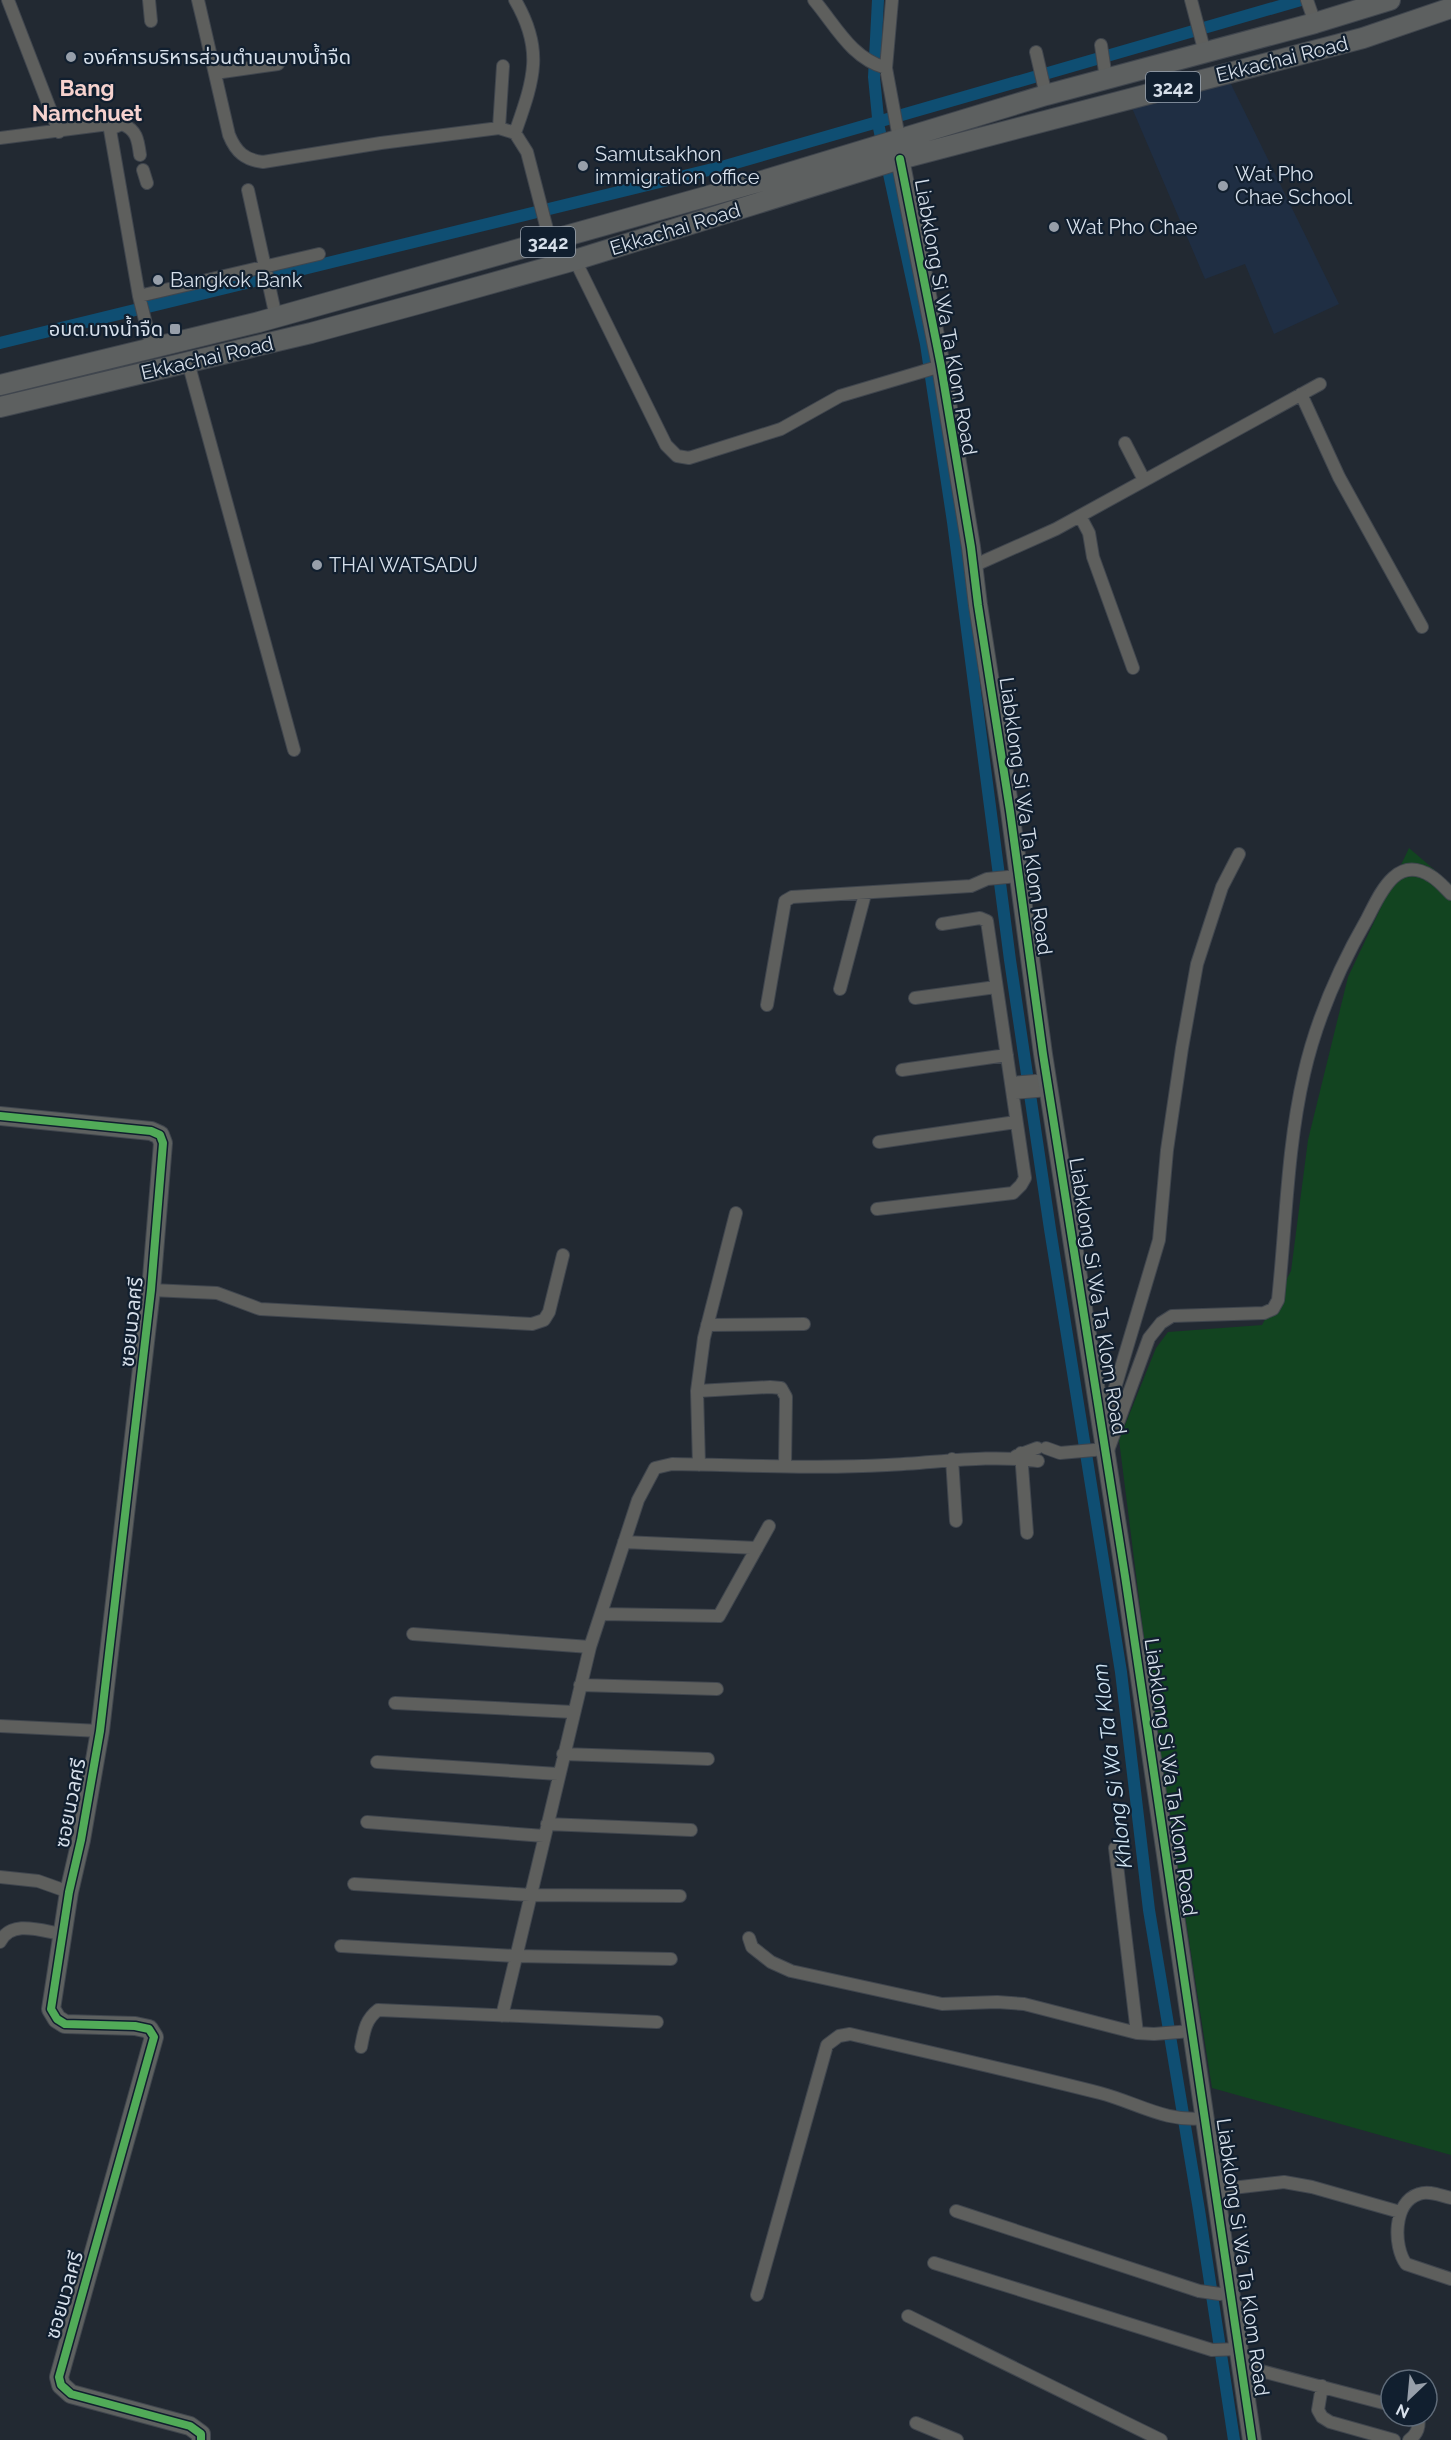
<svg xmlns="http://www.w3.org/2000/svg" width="1451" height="2440" font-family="Raleway,'Noto Sans Thai',sans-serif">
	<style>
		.built { fill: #1f2e43 }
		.green { fill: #124420 }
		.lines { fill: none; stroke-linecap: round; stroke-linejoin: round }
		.canal { stroke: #0f4e72; stroke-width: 12 }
		.street-casing { stroke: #40464e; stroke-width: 14 }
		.secondary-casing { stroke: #40464e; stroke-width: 20 }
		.primary-casing { stroke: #40464e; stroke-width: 22 }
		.street { stroke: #5e5f5d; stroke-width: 12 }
		.secondary { stroke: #5e6160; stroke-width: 18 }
		.primary { stroke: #5d6060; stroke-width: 20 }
		.cycleway-casing { stroke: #111f2f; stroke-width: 11 }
		.cycleway { stroke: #51ab58; stroke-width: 8 }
		.poi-dot { fill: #979faa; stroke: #111f2f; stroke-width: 2 }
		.labels { text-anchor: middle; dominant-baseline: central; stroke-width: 4.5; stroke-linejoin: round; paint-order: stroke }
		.shield { fill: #111f2f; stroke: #9ba5b2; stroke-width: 1.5 }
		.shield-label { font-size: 18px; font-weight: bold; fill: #d6dfea }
		.poi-label { font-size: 20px; fill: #d6dfea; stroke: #111f2f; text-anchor: start }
		.street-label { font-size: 20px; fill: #d6dfea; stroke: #111f2f }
		.water-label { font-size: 21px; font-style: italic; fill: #d2e6f4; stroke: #111f2f }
		.quarter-label { font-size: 22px; font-weight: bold; fill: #f6d2ce; stroke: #111f2f }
	</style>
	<rect width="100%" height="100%" fill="#222932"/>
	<!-- built -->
	<path class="built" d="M1229,80L1339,304L1274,334L1245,264L1205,279L1132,108Z"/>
	<!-- green -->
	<path class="green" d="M1409,848L1451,884V2155L1212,2088L1153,1709L1119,1440L1156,1348L1168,1332L1262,1325L1291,1271L1308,1140L1348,977Z"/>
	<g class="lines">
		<!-- canal -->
		<path class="canal" d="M878,0L874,77L879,128L926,344L953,522L1010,960L1050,1229L1121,1672L1149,1910L1199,2210L1234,2440
			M0,343L725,166L1301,0"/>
		<!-- street casing -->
		<g class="street-casing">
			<path id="street" d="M8,0L59,132
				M149,0L151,21
				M198,0L229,135C236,152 245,160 263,162L381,143L499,128L515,133L527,152L550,241
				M515,0C545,51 533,81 515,133
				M814,0C836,26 851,58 886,68
				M892,0L886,68L899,138
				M1191,0L1205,53
				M1307,0L1315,23
				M1101,45L1106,78
				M1036,52L1046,95
				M215,73L278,64
				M499,128L503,66
				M110,129L122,124C137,130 138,140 140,155
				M0,138L109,124L139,296L152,348
				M143,170L147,183
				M248,190L276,317
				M575,260L666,445L677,456L689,458L781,429L840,396L941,366
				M139,296L319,254
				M188,362L294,750
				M1301,394L1339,477L1422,627
				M1125,443L1144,480
				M1080,516L1089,533L1093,557L1133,668
				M973,566L1056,529L1320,384
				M840,989L865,894
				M915,998L996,987
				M767,1005L785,901L792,897L971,886L987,879L1018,876
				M902,1070L1007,1055
				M1011,1083L1048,1080
				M1013,1093L1049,1090
				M879,1142L1016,1122
				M877,1209L1013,1193L1021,1185L1025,1178L987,921L980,918L942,924
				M151,1290L217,1293L260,1309L532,1324L544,1320L549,1312L563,1255
				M707,1325L804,1324
				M697,1391L770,1387L781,1388L786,1397L785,1466
				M1104,1425L1159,1240L1167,1150L1182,1048L1197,964L1222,887L1239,854
				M1046,1448L1060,1453L1105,1449
				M1021,1453L1027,1533
				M1107,1453L1149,1338L1161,1323L1172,1316L1264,1313L1273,1309L1278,1300C1286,1225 1287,1148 1304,1074C1316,1021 1340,966 1367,919C1380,894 1396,854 1431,876C1438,880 1445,888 1451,894
				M1016,1456L1037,1448
				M952,1459L956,1521
				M699,1465L697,1391L704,1338L736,1213
				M624,1542L757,1548
				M601,1614L719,1616L769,1526
				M413,1634L590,1647
				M580,1685L717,1689
				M395,1703L573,1712
				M0,1726L100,1731
				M563,1754L708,1759
				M377,1762L558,1774
				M367,1822L544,1836
				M547,1824L691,1830
				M1115,1848L1137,2033
				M0,1877L38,1881L69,1892
				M354,1884L530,1895L680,1896
				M749,1938L752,1947L771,1962L791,1971L942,2004L997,2002L1024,2004L1137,2033L1154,2034L1191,2031
				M0,1942C11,1919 42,1931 62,1934
				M341,1946L516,1956L671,1959
				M502,2016L590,1647L638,1500L655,1468L672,1464C743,1465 816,1469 887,1465C938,1463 987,1454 1038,1461
				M361,2047C364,2032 365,2020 378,2010L657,2022
				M1215,2190L1284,2182L1312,2187L1400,2212
				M1451,2198C1441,2196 1429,2190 1419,2194C1393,2202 1393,2246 1406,2264L1451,2279
				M956,2211L1199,2291L1220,2294L1230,2293
				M934,2263L1212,2350L1239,2349
				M757,2295L827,2045L839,2036L850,2034C933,2053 1017,2072 1100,2093C1138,2103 1166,2123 1206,2118
				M908,2316L1161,2440
				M1242,2366L1391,2405
				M1322,2386L1318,2410L1322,2417L1330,2422L1394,2440
				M916,2423L957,2440
				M1409,2440C1418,2434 1420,2426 1418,2416"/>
		</g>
		<!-- secondary casing -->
		<g class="secondary-casing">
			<path id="secondary" d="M900,159L941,366L971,547L978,605L1010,811L1043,1054L1125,1576L1252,2440
				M0,1116L151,1131L160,1135L163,1143L151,1290L100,1731L81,1840L69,1892L51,2009L57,2019L65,2024L135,2026L149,2029L154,2037L59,2377L61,2385L71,2394L190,2426L201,2434V2440"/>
		</g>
		<!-- primary casing -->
		<g class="primary-casing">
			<path id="primary" d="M0,385L259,322L762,181L1046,95L1315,23L1390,0
				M0,407L311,333L421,303L575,260L900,159L1363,38L1451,8"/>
		</g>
		<!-- street -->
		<use href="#street" class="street"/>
		<!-- secondary -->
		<use href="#secondary" class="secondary"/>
		<!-- primary -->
		<use href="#primary" class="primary"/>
		<!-- cycleway casing -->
		<g class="cycleway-casing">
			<path id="cycleway" d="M900,159L941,366L971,547L978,605L1010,811L1043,1054L1125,1576L1252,2440
				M0,1116L151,1131L160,1135L163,1143L151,1290L100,1731L81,1840L69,1892L51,2009L57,2019L65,2024L135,2026L149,2029L154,2037L59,2377L61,2385L71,2394L190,2426L201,2434V2440"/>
		</g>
		<!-- cycleway -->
		<use href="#cycleway" class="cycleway"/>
	</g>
	<!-- markers -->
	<g class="poi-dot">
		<circle cx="71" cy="57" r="6"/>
		<circle cx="583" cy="166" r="6"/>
		<circle cx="1223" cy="186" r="6"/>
		<circle cx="1054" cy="227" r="6"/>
		<circle cx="158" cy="280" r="6"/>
		<rect x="169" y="323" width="12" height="12" rx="3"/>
		<circle cx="317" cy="565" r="6"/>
	</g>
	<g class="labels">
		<!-- shield labels -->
		<g class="shield">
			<rect x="1146" y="72" width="54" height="30" rx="4.5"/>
			<rect x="521" y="227" width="54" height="30" rx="4.5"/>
		</g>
		<g class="shield-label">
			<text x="1173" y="87">3242</text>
			<text x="548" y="242">3242</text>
		</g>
		<!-- poi labels -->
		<g class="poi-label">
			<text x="83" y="57">องค์การบริหารส่วนตำบลบางน้ำจืด</text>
			<text x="595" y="154">Samutsakhon<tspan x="595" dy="23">immigration office</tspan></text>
			<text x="1235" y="174">Wat Pho<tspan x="1235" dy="23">Chae School</tspan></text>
			<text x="1066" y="227">Wat Pho Chae</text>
			<text x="170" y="280">Bangkok Bank</text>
			<text x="163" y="329" text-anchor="end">อบต.บางน้ำจืด</text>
			<text x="329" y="565">THAI WATSADU</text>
		</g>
		<!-- street labels -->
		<g class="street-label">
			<text transform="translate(1282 59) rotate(-14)">Ekkachai Road</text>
			<text transform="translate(675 229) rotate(-17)">Ekkachai Road</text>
			<text transform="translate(946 317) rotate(80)">Liabklong Si Wa Ta Klom Road</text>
			<text transform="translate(207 358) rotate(-13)">Ekkachai Road</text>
			<text transform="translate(1026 816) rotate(82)">Liabklong Si Wa Ta Klom Road</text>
			<text transform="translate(1098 1296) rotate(81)">Liabklong Si Wa Ta Klom Road</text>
			<text transform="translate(131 1322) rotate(-84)">ซอยนวลศรี</text>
			<text transform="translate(1171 1777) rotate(82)">Liabklong Si Wa Ta Klom Road</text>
			<text transform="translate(70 1803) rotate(-79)">ซอยนวลศรี</text>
			<text transform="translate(1243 2257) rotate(82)">Liabklong Si Wa Ta Klom Road</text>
			<text transform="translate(64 2295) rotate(-74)">ซอยนวลศรี</text>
		</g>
		<!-- water labels -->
		<g class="water-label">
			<text transform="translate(1112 1766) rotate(-97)">Khlong Si Wa Ta Klom</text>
		</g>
		<!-- quarter labels -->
		<g class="quarter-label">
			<text x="87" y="88">Bang<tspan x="87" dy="25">Namchuet</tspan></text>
		</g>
	</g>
	<!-- north arrow -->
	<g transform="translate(1409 2398) rotate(206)"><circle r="28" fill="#111f2f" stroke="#606c7a" stroke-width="1.5"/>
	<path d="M0-4.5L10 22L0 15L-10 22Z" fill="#979faa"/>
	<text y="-9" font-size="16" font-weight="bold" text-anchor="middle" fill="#d6dfea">N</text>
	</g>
</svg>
